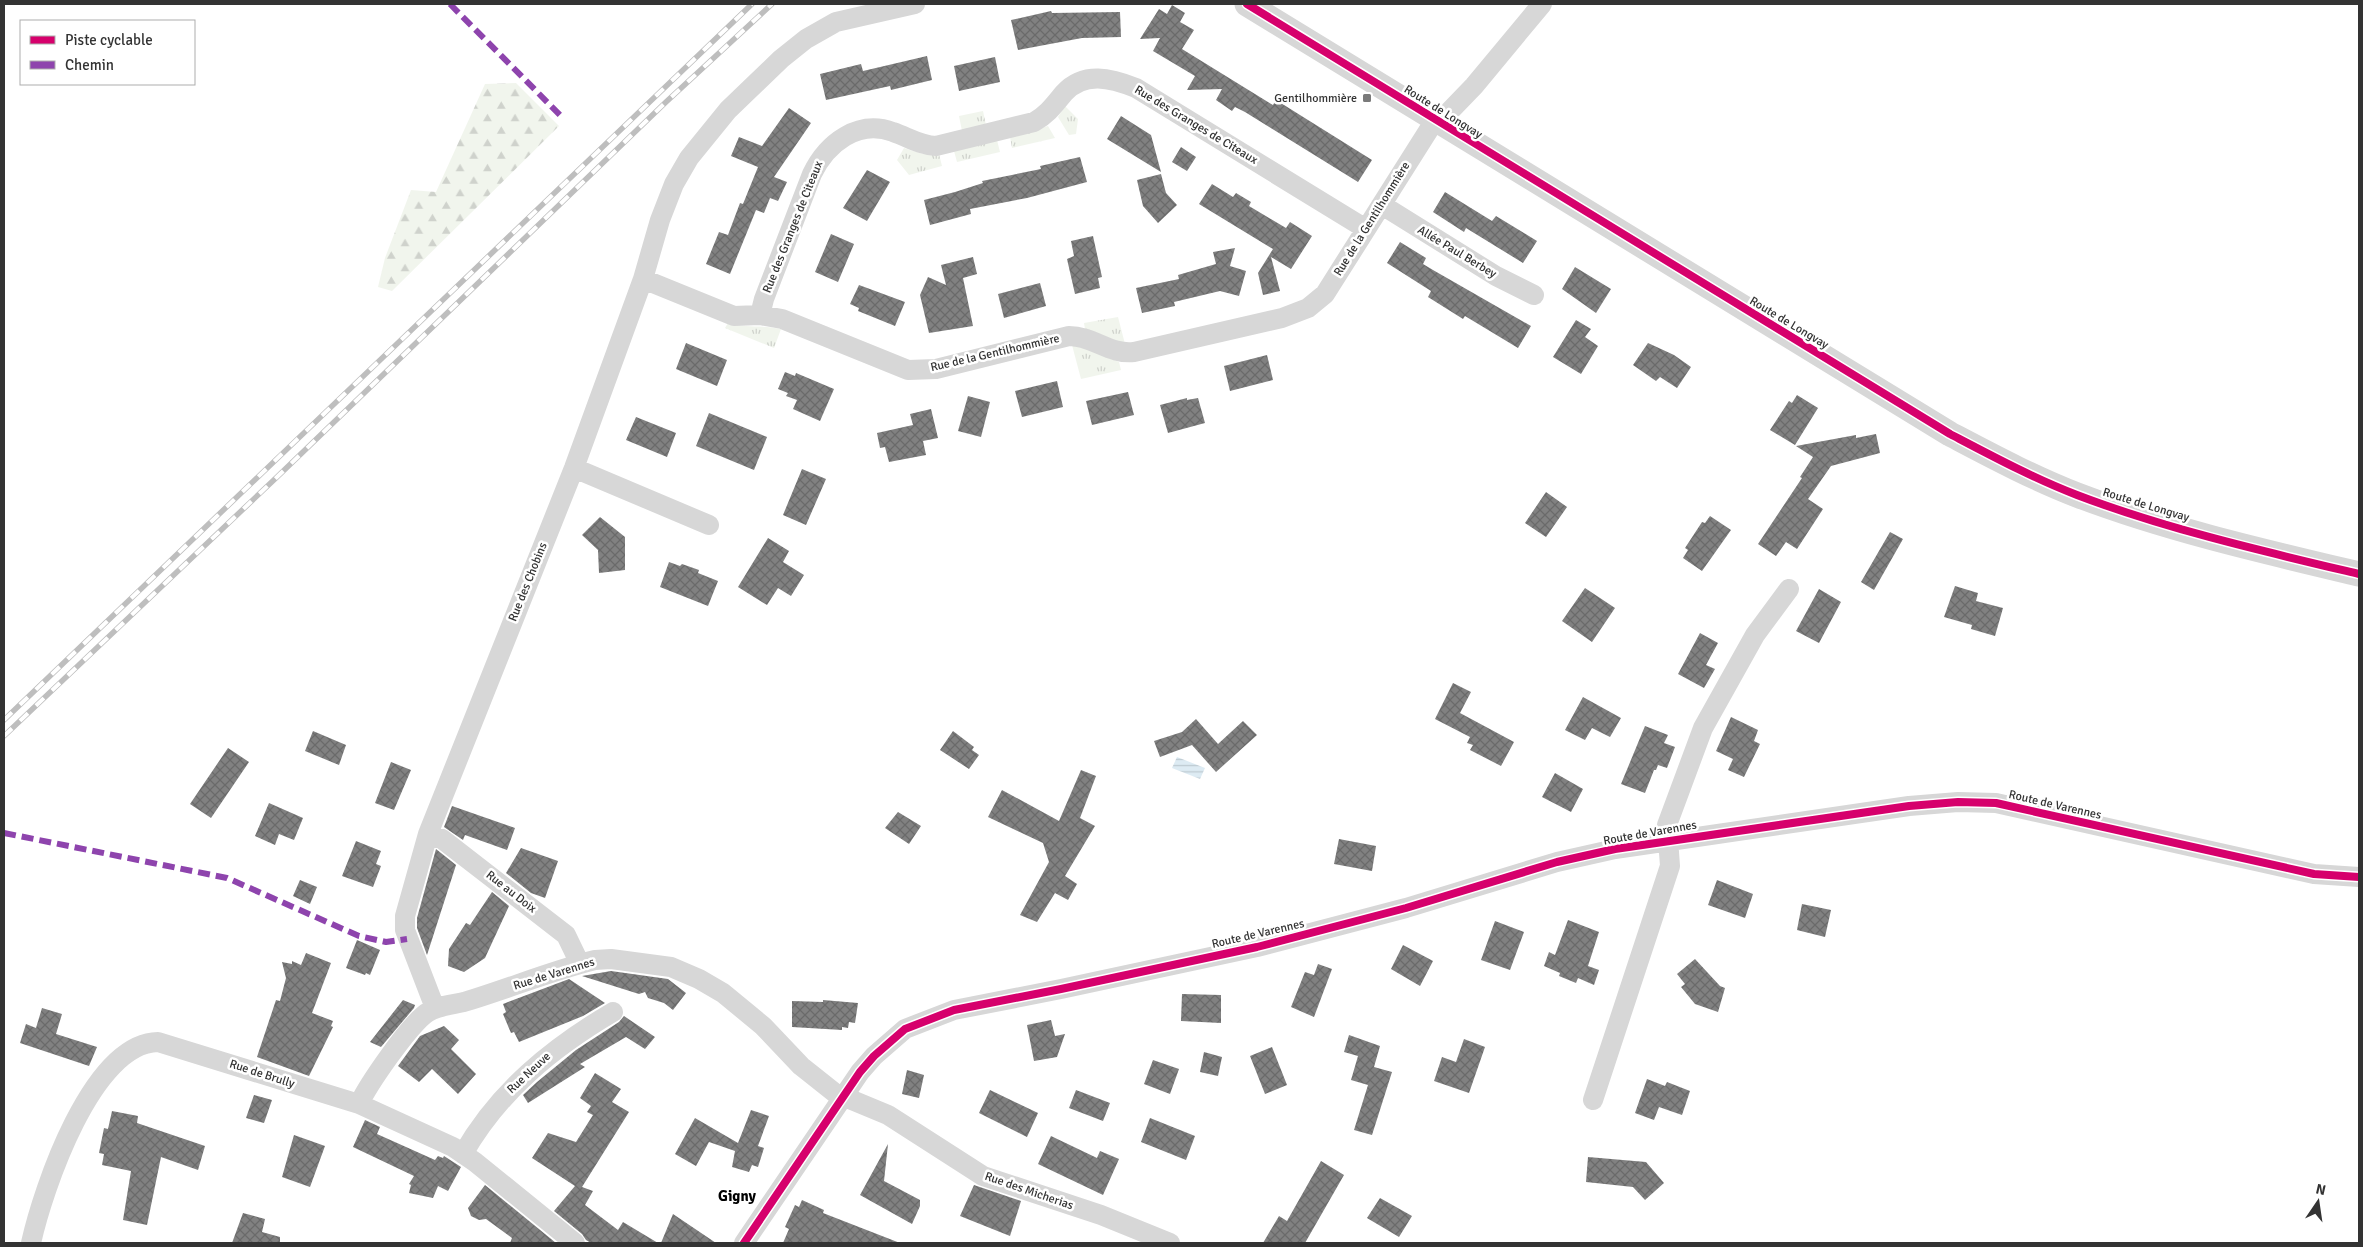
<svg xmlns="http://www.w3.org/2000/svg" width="2363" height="1247" font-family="Signika,sans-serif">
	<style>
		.grass { fill: url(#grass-tufts) }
		.forest { fill: url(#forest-firs) }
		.water { fill: url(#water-rules) }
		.building { fill: url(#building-cross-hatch) }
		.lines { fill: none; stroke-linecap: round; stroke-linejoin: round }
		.minor { stroke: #d7d7d7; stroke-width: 20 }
		.tertiary { stroke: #d7d7d7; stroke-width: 25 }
		.rail-casing { stroke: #bebebe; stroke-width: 5.5 }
		.rail { stroke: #fff; stroke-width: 4; stroke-dasharray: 11; stroke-linecap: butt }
		.quiet { stroke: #8e44ad; stroke-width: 6; stroke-dasharray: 12 6; stroke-linecap: butt }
		.cycleway-casing { stroke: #fff; stroke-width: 11 }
		.cycleway { stroke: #d6006c; stroke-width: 8 }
		.poi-dot { fill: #7a7a7a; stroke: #fff; stroke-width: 2 }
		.labels { text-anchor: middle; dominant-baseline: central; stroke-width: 5; stroke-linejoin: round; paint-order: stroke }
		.poi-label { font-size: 12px; fill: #333; stroke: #fff; text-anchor: end }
		.street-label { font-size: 12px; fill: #333; stroke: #fff }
		.quarter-label { font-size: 15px; font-weight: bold; fill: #000; stroke: #fff }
	</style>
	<defs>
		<pattern id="grass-tufts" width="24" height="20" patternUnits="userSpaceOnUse" patternTransform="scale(1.25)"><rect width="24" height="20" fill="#f1f5ed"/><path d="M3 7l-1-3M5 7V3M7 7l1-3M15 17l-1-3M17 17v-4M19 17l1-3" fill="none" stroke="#cfd2cc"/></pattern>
		<pattern id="forest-firs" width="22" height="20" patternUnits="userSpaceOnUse" patternTransform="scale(1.25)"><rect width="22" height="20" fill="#f1f5ed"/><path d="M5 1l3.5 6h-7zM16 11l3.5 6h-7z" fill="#cfd2cc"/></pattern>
		<pattern id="water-rules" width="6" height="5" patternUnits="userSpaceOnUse" patternTransform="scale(1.25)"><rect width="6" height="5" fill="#ddebf3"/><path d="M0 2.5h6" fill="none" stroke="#becad1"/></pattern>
		<pattern id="building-cross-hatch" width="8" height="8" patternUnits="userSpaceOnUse" patternTransform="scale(1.25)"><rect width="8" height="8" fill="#818181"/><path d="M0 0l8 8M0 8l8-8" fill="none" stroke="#6a6a6a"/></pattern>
	</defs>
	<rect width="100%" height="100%" fill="#fff"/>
	<!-- grass -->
	<path class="grass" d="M1065,106L1078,119L1076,134L1069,135L1058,117Z
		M983,111L986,125L962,131L959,116Z
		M1048,126L1055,138L1012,148L1010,137Z
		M997,140L1000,152L957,162L954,151Z
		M904,148L923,154H939L942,166L909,175L897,160Z
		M1118,317L1125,344L1085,329L1084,323Z
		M728,323C746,328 763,325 781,329L774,348L725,328Z
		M1076,344L1119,362L1121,370L1081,379L1072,345Z"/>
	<!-- forest -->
	<path class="forest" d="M516,83L559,126L392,291L378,287L385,258L411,190L436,192L485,84Z"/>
	<!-- water -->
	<path class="water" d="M1177,757L1205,768L1200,779L1172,768Z"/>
	<!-- building -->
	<path class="building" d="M1172,5L1185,13L1180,22L1194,30L1182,49L1273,105L1276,100L1372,160L1358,182L1245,112L1235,107L1232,111L1216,100L1222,89L1187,90L1195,76L1153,51L1160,38L1140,39L1159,9L1167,14Z
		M1051,11L1052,13L1120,12L1121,37L1082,38L1018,50L1011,20Z
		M927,56L932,80L891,90L890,86L826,100L820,74L861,64L863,71Z
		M995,57L1000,82L959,91L954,66Z
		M789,108L811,123L774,177L787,182L778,201L770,198L764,213L756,210L730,274L706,264L719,232L728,235L740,203L743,204L758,167L731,156L739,137L762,146Z
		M1121,116L1151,135L1161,172L1107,139Z
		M1181,147L1196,157L1187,171L1172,162Z
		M1080,157L1087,182L1027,198L970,209L971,214L930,225L924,200L955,192L983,183L982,181L1041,169L1040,166Z
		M867,170L890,182L867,221L843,208Z
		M1161,174L1166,193L1177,205L1158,223L1143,206L1137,180Z
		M1212,184L1233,197L1236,193L1251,202L1249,206L1286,228L1290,222L1312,236L1291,269L1271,257L1280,291L1263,295L1258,273L1273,249L1199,204Z
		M1445,192L1492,221L1496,216L1537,241L1523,263L1466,228L1464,232L1433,212Z
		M831,234L854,244L838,282L815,272Z
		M1093,236L1102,277L1098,278L1100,288L1075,294L1067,259L1074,256L1071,241Z
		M1400,242L1426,258L1423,264L1433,270L1531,326L1518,348L1465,316L1463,319L1428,297L1431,291L1387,263Z
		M1235,248L1230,266L1246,271L1239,296L1220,291L1174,302L1175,306L1142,313L1136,288L1179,279L1178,275L1216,264L1213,252Z
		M973,257L977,274L963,278L973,326L929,333L920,295L928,277L946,285L941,265Z
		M1575,267L1611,289L1596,313L1562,289Z
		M1040,283L1046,306L1004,318L998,294Z
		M859,285L905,302L895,326L858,311L859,308L850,304Z
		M1576,320L1591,329L1585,337L1598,346L1581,374L1553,357Z
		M686,343L727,360L717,386L676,369Z
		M1648,343L1674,355L1691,367L1677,388L1660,377L1656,381L1633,365Z
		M1267,355L1273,380L1230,391L1224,366Z
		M785,372L795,376L796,373L834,389L820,421L793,409L797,400L786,396L788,393L778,389Z
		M1057,381L1063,407L1022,417L1015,391Z
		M1128,392L1134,415L1092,425L1086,401Z
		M1797,395L1818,408L1795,445L1770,430L1789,401L1792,403Z
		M968,396L990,402L981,437L958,431Z
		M1187,398V400L1198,398L1205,423L1168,433L1160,405Z
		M931,409L938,438L923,441L926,455L889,462L885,447L880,448L877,433L913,425L910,414Z
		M709,413L767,437L754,470L696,446Z
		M636,417L676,433L667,457L626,440Z
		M1876,434L1880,453L1831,466L1808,499L1823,509L1797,549L1786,542L1776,556L1758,544L1802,478L1800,477L1813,457L1796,446L1856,435V438Z
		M802,469L826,479L806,525L783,515Z
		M1546,492L1567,507L1546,537L1525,523Z
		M1710,516L1731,530L1702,571L1683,558L1688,550L1685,548L1702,522L1705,523Z
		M600,517L625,537V570L599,573L598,550L582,535Z
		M1890,532L1903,539L1874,590L1861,582Z
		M768,538L789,551L783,562L804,575L791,596L778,588L767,605L738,587Z
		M669,562L680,566L682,564L699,570L698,573L718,581L708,606L660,587Z
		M1955,586L1978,593L1976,601L2003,608L1995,636L1971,629L1972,625L1944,617Z
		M1585,588L1615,608L1592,642L1562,621Z
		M1819,589L1841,602L1819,643L1796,631Z
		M1700,633L1718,643L1706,665L1715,669L1704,688L1678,674Z
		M1453,683L1471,692L1460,713L1514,742L1501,766L1470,750L1473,745L1467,743L1470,737L1435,719Z
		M1583,697L1621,718L1610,737L1592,728L1585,740L1565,730Z
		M1731,717L1758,730L1754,741L1760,744L1744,777L1728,770L1733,759L1716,751Z
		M1196,719L1218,744L1243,721L1257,735L1216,772L1192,745L1160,757L1154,741L1182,732Z
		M1645,726L1668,735L1664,743L1675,747L1667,768L1658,765L1656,770H1654L1645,793L1621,784Z
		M313,731L346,745L339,765L305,751Z
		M953,731L974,747L972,750L979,755L969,769L940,750Z
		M228,748L249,762L211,818L190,804Z
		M391,762L411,770L394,810L375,803Z
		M1081,770L1096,776L1080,818L1095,826L1065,876L1077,884L1068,900L1055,893L1037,922L1020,915L1049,862L1043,843L988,817L1002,790L1059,821Z
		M1555,773L1583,789L1571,812L1542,797Z
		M269,803L303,818L294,840L279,834L275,845L255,836Z
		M452,806L515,828L507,850L465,835L463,840L444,827Z
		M898,812L921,826L909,844L885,828Z
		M1339,839L1376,846L1372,871L1334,864Z
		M356,841L381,851L376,864L381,866L373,887L342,876Z
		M521,848L558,861L545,898L531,893L506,873Z
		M436,849L456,865L427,955L417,928V918Z
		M300,880L317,887L310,904L293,896Z
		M1717,880L1753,894L1745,918L1708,905Z
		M492,892L509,906L485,958L464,972L448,966L449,949L466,923L470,925Z
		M1802,904L1831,910L1825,937L1797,930Z
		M1568,920L1599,932L1588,966L1599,970L1594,985L1578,978L1576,983L1559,976L1560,973L1544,966L1549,952L1555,955Z
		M1495,921L1524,932L1510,970L1481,960Z
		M357,940L380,950L370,975L366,973L365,975L346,968Z
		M1403,945L1433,961L1420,986L1391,969Z
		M306,953L331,963L312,1013L333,1021L331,1026L333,1027L309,1076L257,1057L276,1000L280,1001L286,978L282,962L292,964V961L301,965Z
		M1695,959L1720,986L1725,988L1718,1012L1695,1004L1681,987L1685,984L1677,974Z
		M1318,964L1332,969L1314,1017L1291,1007L1305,972L1314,975Z
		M611,971L668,979L686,993L673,1010L664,1003L648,998L645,992L639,994L582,976Z
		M569,979L605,1003L583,1016L519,1042L514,1032L511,1033L503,1014L506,1012L503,1004Z
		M1182,994L1221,995V1023L1181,1021Z
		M403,1000L415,1005L414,1008L381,1047L370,1042Z
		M823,1000L858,1003L855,1023L849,1022L848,1028L842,1027V1030L792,1027V1001L823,1002Z
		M42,1008L62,1014L56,1034L97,1047L89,1066L20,1043L26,1024L36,1028Z
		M624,1016L655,1037L645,1049L626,1037L580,1064L585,1067L528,1103L523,1095L537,1082L576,1050L619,1022Z
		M1051,1020L1055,1036L1065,1034L1057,1057L1034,1061L1027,1025Z
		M444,1026L459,1040L451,1049L476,1074L458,1094L432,1069L419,1082L398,1066L420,1036Z
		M1349,1035L1380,1046L1374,1067L1392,1072L1372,1135L1354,1130L1368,1085L1351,1080L1358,1056L1344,1052Z
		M1464,1039L1485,1047L1469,1093L1434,1081L1442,1057L1456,1062Z
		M1272,1047L1287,1085L1265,1094L1250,1056Z
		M1204,1052L1222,1057L1218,1076L1200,1072Z
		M1153,1060L1179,1069L1170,1094L1144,1084Z
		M907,1070L924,1075L919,1098L902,1094Z
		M595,1073L621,1089L612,1102L629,1112L582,1187L593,1191L585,1205L618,1230L623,1222L658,1243H591L586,1240L582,1234L554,1211L575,1186L532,1158L548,1133L576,1142L593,1115L587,1112L591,1106L580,1098Z
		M1647,1079L1665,1086L1667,1082L1690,1091L1682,1115L1659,1107L1654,1120L1635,1113Z
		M990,1090L1038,1113L1027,1137L979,1113Z
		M1076,1090L1110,1103L1103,1121L1069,1108Z
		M254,1095L272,1100L264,1123L246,1118Z
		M751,1110L769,1116L758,1146L764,1148L758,1167L752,1165L749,1172L732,1167L735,1151L709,1142L696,1166L675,1154L695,1118L738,1143Z
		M112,1111L138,1116L137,1123L205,1146L198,1170L161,1157L147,1225L123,1220L131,1171L102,1165L104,1154L99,1153L104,1128L108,1129Z
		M1150,1118L1195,1136L1186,1160L1141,1142Z
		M365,1120L380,1127L377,1134L435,1160L438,1156L443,1158L444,1156L461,1167L448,1191L438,1186L433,1198L409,1193L411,1185L409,1184L414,1176L353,1147Z
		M294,1135L325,1146L310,1187L282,1177Z
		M1051,1136L1097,1158L1100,1151L1119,1159L1103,1195L1038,1164Z
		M888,1144L884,1181L920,1200V1206L912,1224L860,1195Z
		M1588,1157L1646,1162L1664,1183L1645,1200L1633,1187L1586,1182Z
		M1321,1161L1344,1175L1305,1243H1263L1279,1216L1287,1221Z
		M485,1185L556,1243H510L512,1238L486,1219L479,1220L471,1216L468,1208Z
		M974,1185L1021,1201L1010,1236L960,1216Z
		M1380,1198L1412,1216L1399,1237L1367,1218Z
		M802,1200L824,1210L823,1213L900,1243H783L789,1229L785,1227L795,1205L799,1207Z
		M243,1213L265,1219L262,1232L280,1237V1243H232Z
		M673,1214L716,1243H661Z"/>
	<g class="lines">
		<!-- minor -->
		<path class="minor" d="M1382,205L1496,276L1534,295
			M643,279L734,316L760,315L782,319L908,370L936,369L1069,336C1093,336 1110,355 1134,352L1282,318L1308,308L1325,294L1430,128L1446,115L1474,86L1542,4
			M760,315L764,299L812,174C827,143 858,119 893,132C908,137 919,145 936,146L1034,122C1047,115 1054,105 1064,93C1084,71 1111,78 1136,88L1366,229
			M574,468L709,525
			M428,834L442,839L566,935L580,964
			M435,1008L405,930V916L428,834L574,468L643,279L660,220L674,184L689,158L728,110L781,59L806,39L836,22L915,4
			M1593,1100L1670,866L1667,825L1703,728L1755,635L1789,589
			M359,1104C369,1083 406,1030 424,1015C434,1006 451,1005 464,1002C508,989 550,971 595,960L611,959L671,967L699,979L723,993L763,1026L801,1066L835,1093L888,1115L983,1176L1101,1215L1170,1243
			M463,1154C499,1091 552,1048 613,1012
			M31,1243C43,1189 92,1043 158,1042L359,1104L453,1147L475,1162L575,1243
			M744,1243L860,1072L874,1056L905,1029L954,1010L1061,989L1257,947L1406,908L1557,862L1615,849L1909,806L1958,802L1996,803L2314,874L2359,877"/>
		<!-- tertiary -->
		<path class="tertiary" d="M1247,4L1950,434C1992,456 2033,478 2077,495C2166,529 2266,552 2359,574"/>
		<!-- rail casing -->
		<g class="rail-casing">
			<path id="rail" d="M4,720L752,4
				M4,736L277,477L666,102L772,4"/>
		</g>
		<!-- rail -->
		<use href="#rail" class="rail"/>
		<!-- quiet -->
		<path class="quiet" d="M450,4L561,116
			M4,833L227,878L359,936L386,942L407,939"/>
		<!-- cycleway casing -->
		<g class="cycleway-casing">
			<path id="cycleway" d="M1247,4L1950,434C1992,456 2033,478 2077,495C2166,529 2266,552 2359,574
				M744,1243L860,1072L874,1056L905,1029L954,1010L1061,989L1257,947L1406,908L1557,862L1615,849L1909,806L1958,802L1996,803L2314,874L2359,877"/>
		</g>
		<!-- cycleway -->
		<use href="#cycleway" class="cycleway"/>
	</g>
	<!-- markers -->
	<rect class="poi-dot" x="1362" y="93" width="10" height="10" rx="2.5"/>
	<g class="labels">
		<!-- poi labels -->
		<g class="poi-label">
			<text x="1357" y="98">Gentilhommière</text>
		</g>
		<!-- street labels -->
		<g class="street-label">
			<text transform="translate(1443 112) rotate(32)">Route de Longvay</text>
			<text transform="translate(1196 125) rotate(31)">Rue des Granges de Citeaux</text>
			<text transform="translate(1372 219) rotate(-58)">Rue de la Gentilhommière</text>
			<text transform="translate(793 227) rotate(-68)">Rue des Granges de Citeaux</text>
			<text transform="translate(1457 252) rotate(31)">Allée Paul Berbey</text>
			<text transform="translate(1789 323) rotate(31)">Route de Longvay</text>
			<text transform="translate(995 353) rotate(-13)">Rue de la Gentilhommière</text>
			<text transform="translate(2146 505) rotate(17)">Route de Longvay</text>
			<text transform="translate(528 582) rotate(-68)">Rue des Chobins</text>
			<text transform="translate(2055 805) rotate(13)">Route de Varennes</text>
			<text transform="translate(1650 833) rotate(-10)">Route de Varennes</text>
			<text transform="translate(511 892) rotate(38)">Rue au Doix</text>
			<text transform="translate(1258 934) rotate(-13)">Route de Varennes</text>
			<text transform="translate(554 974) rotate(-17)">Rue de Varennes</text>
			<text transform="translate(529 1073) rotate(-43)">Rue Neuve</text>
			<text transform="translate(262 1074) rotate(18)">Rue de Brully</text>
			<text transform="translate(1029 1191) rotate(19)">Rue des Micherias</text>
		</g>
		<!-- quarter labels -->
		<g class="quarter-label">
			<text x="737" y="1196">Gigny</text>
		</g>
	</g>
	<!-- border -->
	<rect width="2363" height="1247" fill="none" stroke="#333333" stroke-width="10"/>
	<!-- legend -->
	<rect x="20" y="20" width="175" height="65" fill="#ffffff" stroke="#adadad"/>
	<rect x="30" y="36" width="25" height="8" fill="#d6006c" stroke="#adadad"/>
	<text x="65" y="45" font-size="15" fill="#333333">Piste cyclable</text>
	<rect x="30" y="61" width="25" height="8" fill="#8e44ad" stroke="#adadad"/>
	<text x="65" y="70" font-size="15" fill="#333333">Chemin</text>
	<!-- north arrow -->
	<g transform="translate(2318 1202) rotate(13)" stroke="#ffffff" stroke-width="4" paint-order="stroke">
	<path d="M0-4L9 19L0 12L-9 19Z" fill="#333333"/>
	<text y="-8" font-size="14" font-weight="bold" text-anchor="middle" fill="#333333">N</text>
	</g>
</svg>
